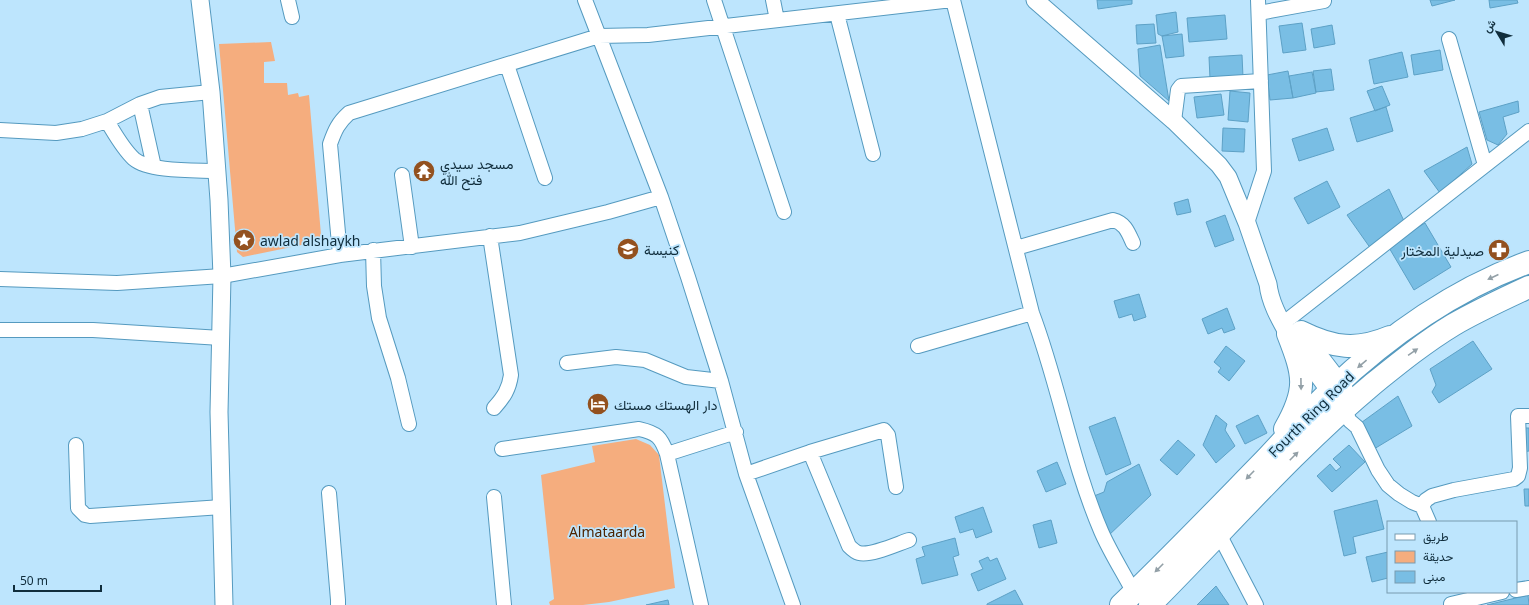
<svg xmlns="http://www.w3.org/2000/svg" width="1529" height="605" font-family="'Noto Sans',Vazirmatn,sans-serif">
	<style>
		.green { fill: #f5ad7e }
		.building { fill: #79bee4; stroke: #5da1c6 }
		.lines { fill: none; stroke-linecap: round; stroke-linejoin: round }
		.minor-casing { stroke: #559abf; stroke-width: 16 }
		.tertiary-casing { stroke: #559abf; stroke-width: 19 }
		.primary-casing { stroke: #559abf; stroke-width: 24 }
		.minor { stroke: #fff; stroke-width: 14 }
		.tertiary { stroke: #fff; stroke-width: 17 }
		.primary { stroke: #fff; stroke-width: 22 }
		.oneway { fill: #93a0a7 }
		.labels { text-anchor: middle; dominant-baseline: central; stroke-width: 3.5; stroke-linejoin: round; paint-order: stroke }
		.poi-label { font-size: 14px; fill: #102d3c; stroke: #bde5fd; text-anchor: start }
		.street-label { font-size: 14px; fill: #102d3c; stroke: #bde5fd }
		.park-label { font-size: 14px; fill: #4d2402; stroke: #bde5fd }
	</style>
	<rect width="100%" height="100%" fill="#bde5fd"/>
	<!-- green -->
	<path class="green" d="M271,42L275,61L264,62V83H287L288,95L298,93L299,97L309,95L321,235L316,242L243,257L237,252L219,44Z
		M636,439L650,445L659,455L675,588L609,602L583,605H550L549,602L554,599L541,475L595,462L592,446Z"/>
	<!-- building -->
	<path class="building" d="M1097,0H1132V4L1098,9Z
		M1430,0H1455L1432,6Z
		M1489,0H1517L1518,3L1490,8Z
		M1176,12L1178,32L1162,36L1158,34L1156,15Z
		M1225,15L1227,39L1189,42L1187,18Z
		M1302,23L1306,50L1283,53L1279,26Z
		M1154,24L1156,43L1137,44L1136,25Z
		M1332,25L1335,44L1314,48L1311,29Z
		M1182,34L1184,56L1166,58L1162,36Z
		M1160,45L1163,64L1169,101L1140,76L1138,49Z
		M1440,50L1443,70L1414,75L1411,55Z
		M1402,52L1408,77L1374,84L1369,60Z
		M1242,55L1243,77L1210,79L1209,57Z
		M1331,69L1334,90L1316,92L1313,71Z
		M1288,71L1293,98L1270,100L1267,75Z
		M1312,72L1316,93L1293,98L1289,76Z
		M1382,86L1390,105L1375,111L1367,91Z
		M1230,91L1250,93L1248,122L1228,120Z
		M1221,94L1224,115L1197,118L1194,97Z
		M1518,101L1519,112L1503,117L1507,134L1498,145L1487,140L1479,112Z
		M1386,107L1393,131L1357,142L1350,118Z
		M1223,128L1245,129L1244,152L1222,151Z
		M1327,128L1334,150L1299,161L1292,139Z
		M1467,147L1472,164L1440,193L1424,171Z
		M1327,181L1340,207L1308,224L1294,198Z
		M1389,189L1404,221L1371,249L1347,215Z
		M1188,199L1191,212L1177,215L1174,203Z
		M1225,215L1234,240L1215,247L1206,222Z
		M1425,223L1451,267L1414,290L1388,246Z
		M1139,294L1146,317L1134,321L1132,314L1119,318L1114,301Z
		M1227,308L1235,329L1224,333L1222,328L1208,334L1202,319Z
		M1473,341L1492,369L1439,403L1432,392L1436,385L1430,369Z
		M1226,346L1245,361L1229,381L1218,372L1221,368L1214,362Z
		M1398,396L1412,426L1374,449L1358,425Z
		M1216,415L1227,424L1225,430L1235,446L1216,463L1203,445Z
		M1258,415L1267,433L1245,444L1236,426Z
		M1115,417L1131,464L1106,475L1089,427Z
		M1523,428H1529V451L1523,452Z
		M1178,440L1195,455L1177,475L1160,460Z
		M1349,445L1365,462L1332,492L1317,476L1330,464L1336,471L1341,467L1333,459Z
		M1057,462L1066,484L1046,492L1037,471Z
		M1139,464L1151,495L1107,537L1094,496L1104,492L1107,482Z
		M1524,489H1529V506H1525Z
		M1377,500L1384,529L1353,537L1356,553L1344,556L1334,511Z
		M983,507L992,532L976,538L973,529L960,533L955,517Z
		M1051,520L1057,543L1039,548L1033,525Z
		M955,538L959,555L953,557L958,575L922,584L916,559L925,556L922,547Z
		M1388,552V578L1372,582L1366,557Z
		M988,557L990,561L997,558L1006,579L978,591L971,574L983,569L979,561Z
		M1216,586L1229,605H1197Z
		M1015,590L1023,605H987V604Z
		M1528,595L1529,605H1487Z
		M668,600L669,605H646Z"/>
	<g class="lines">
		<!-- minor casing -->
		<g class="minor-casing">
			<path id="minor" d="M288,0L292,17
				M585,0L661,197L688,277L721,381L746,474L793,605
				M714,0L784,212
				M773,0L777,20
				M953,0L1032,313C1059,384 1071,461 1101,531C1110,552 1123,572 1134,593
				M1259,13L1324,1
				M837,14L873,154
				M1449,39L1485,165
				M507,65L545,178
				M140,104L154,167
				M107,121C115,134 123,149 134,159C149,172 196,170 216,171
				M1174,121L1178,90L1181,86L1261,81
				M0,130L56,133L82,129L107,121L140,104L160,97L211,92
				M402,175L412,247
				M1247,223L1264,171L1258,0
				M490,236L511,375C509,389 504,397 494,408
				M1016,248L1113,220C1125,223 1128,232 1133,243
				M373,250L374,286L379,318L398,378L409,424
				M340,255L330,144C335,130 338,123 349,113L599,36L648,35L952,0
				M0,279L117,283L222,276L340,255L520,233L608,212L661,197
				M1290,318L1529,131
				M0,330H93L221,338
				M918,346L1032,313
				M567,363L616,357L645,360L686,377L721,381
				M1344,410L1350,421L1357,427L1378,470L1388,485L1399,494L1412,502L1422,506L1429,522
				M76,445L78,508L85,515L90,516L222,507
				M502,449L639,429C657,433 661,437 667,454L701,605
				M810,452L849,546C852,549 855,552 859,553C871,556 897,544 909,540
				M667,454L736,432
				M746,474L810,452L884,430L888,435L896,487
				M329,493L338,600V605
				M494,497L504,605
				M1422,506L1426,500L1432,496L1454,490L1514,479L1518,476L1520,468L1518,416H1529
				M1219,534L1256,605
				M1516,590L1529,588
				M1451,604L1502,592"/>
		</g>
		<!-- tertiary casing -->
		<g class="tertiary-casing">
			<path id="tertiary" d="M200,0L211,92L219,200L222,276L219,412L224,605
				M1035,0L1174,121L1219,165L1228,177L1247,223L1268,284C1270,302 1279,318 1288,334L1337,401
				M1301,332L1340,383L1352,402"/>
		</g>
		<!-- primary casing -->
		<g class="primary-casing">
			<path id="primary" d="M1301,332C1333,348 1357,351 1390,337
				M1285,429C1308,389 1304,375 1288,334
				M1121,605C1170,558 1217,509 1264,461C1286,438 1307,413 1330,391C1387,337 1455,289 1529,262
				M1150,605C1224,531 1293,451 1373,384C1399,363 1425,342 1453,325C1477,311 1503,299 1529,287"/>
		</g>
		<!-- minor -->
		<use href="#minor" class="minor"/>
		<!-- tertiary -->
		<use href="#tertiary" class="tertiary"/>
		<!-- primary -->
		<use href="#primary" class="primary"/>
	</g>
	<!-- one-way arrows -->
	<defs><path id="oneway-solid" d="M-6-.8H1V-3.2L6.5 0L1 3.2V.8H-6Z"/></defs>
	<g class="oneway">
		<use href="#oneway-solid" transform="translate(1493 277) rotate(155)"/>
		<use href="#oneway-solid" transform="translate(1413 352) rotate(-35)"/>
		<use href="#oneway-solid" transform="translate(1362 364) rotate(140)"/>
		<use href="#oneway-solid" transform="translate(1301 384) rotate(89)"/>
		<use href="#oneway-solid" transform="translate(1294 456) rotate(-45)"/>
		<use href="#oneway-solid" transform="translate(1250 475) rotate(134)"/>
		<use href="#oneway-solid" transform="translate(1159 568) rotate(135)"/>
	</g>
	<!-- icons -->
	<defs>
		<g id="temple-disc" transform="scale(1.15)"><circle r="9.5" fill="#93511f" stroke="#bde5fd"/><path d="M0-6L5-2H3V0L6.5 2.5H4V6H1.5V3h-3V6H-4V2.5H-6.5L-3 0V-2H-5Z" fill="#fff"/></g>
		<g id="sight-disc" transform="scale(1.15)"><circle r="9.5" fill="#93511f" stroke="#bde5fd"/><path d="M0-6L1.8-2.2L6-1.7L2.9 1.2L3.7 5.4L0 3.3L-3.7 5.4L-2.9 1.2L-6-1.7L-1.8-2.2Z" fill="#fff"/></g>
		<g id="school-disc" transform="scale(1.15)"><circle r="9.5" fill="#93511f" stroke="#bde5fd"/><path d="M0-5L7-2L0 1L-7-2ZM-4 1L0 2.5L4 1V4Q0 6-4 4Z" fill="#fff"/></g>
		<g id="pharmacy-disc" transform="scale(1.15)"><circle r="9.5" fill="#93511f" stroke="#bde5fd"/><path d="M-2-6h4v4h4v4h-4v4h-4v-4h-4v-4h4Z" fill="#fff"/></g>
		<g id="hotel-disc" transform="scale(1.15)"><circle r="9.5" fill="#93511f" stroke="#bde5fd"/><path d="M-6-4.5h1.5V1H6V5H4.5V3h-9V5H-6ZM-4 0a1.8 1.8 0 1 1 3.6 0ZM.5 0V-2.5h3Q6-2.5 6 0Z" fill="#fff"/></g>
	</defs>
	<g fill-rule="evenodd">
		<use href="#temple-disc" x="424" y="171"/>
		<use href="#sight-disc" x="244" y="240"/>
		<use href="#school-disc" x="628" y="249"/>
		<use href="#pharmacy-disc" x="1499" y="250"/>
		<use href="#hotel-disc" x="598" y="404"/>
	</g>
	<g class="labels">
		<!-- poi labels -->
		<g class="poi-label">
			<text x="440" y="163">مسجد سيدي<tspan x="440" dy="16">فتح الله</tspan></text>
			<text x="260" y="240">awlad alshaykh</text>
			<text x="644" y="249">كنيسة</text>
			<text x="1484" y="250" text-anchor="end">صيدلية المختار</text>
			<text x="614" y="404">دار الهستك مستك</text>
		</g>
		<!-- street labels -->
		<g class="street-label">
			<text transform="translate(1311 414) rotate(-45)">Fourth Ring Road</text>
		</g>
		<!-- park labels -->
		<g class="park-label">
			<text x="607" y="531">Almataarda</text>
		</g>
	</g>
	<!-- legend -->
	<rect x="1387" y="521" width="130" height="72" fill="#bde5fd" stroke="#789bb0"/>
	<rect x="1395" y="534" width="20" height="6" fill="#ffffff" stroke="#789bb0"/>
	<text x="1423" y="541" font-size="12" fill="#102d3c">طريق</text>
	<rect x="1395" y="551" width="20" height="12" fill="#f5ad7e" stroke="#789bb0"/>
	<text x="1423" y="561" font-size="12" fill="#102d3c">حديقة</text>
	<rect x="1395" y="571" width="20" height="12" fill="#79bee4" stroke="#789bb0"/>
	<text x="1423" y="581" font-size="12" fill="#102d3c">مبنى</text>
	<!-- north arrow -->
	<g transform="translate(1497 32) rotate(308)" stroke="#bde5fd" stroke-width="3" paint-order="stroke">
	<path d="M0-3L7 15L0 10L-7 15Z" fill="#102d3c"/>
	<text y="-6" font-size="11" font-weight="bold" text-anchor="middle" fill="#102d3c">ش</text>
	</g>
	<!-- scale -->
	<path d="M14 585v6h87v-6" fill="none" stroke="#102d3c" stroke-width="2"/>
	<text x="20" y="585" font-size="12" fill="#102d3c" stroke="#bde5fd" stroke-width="3" paint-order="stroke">50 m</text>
</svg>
